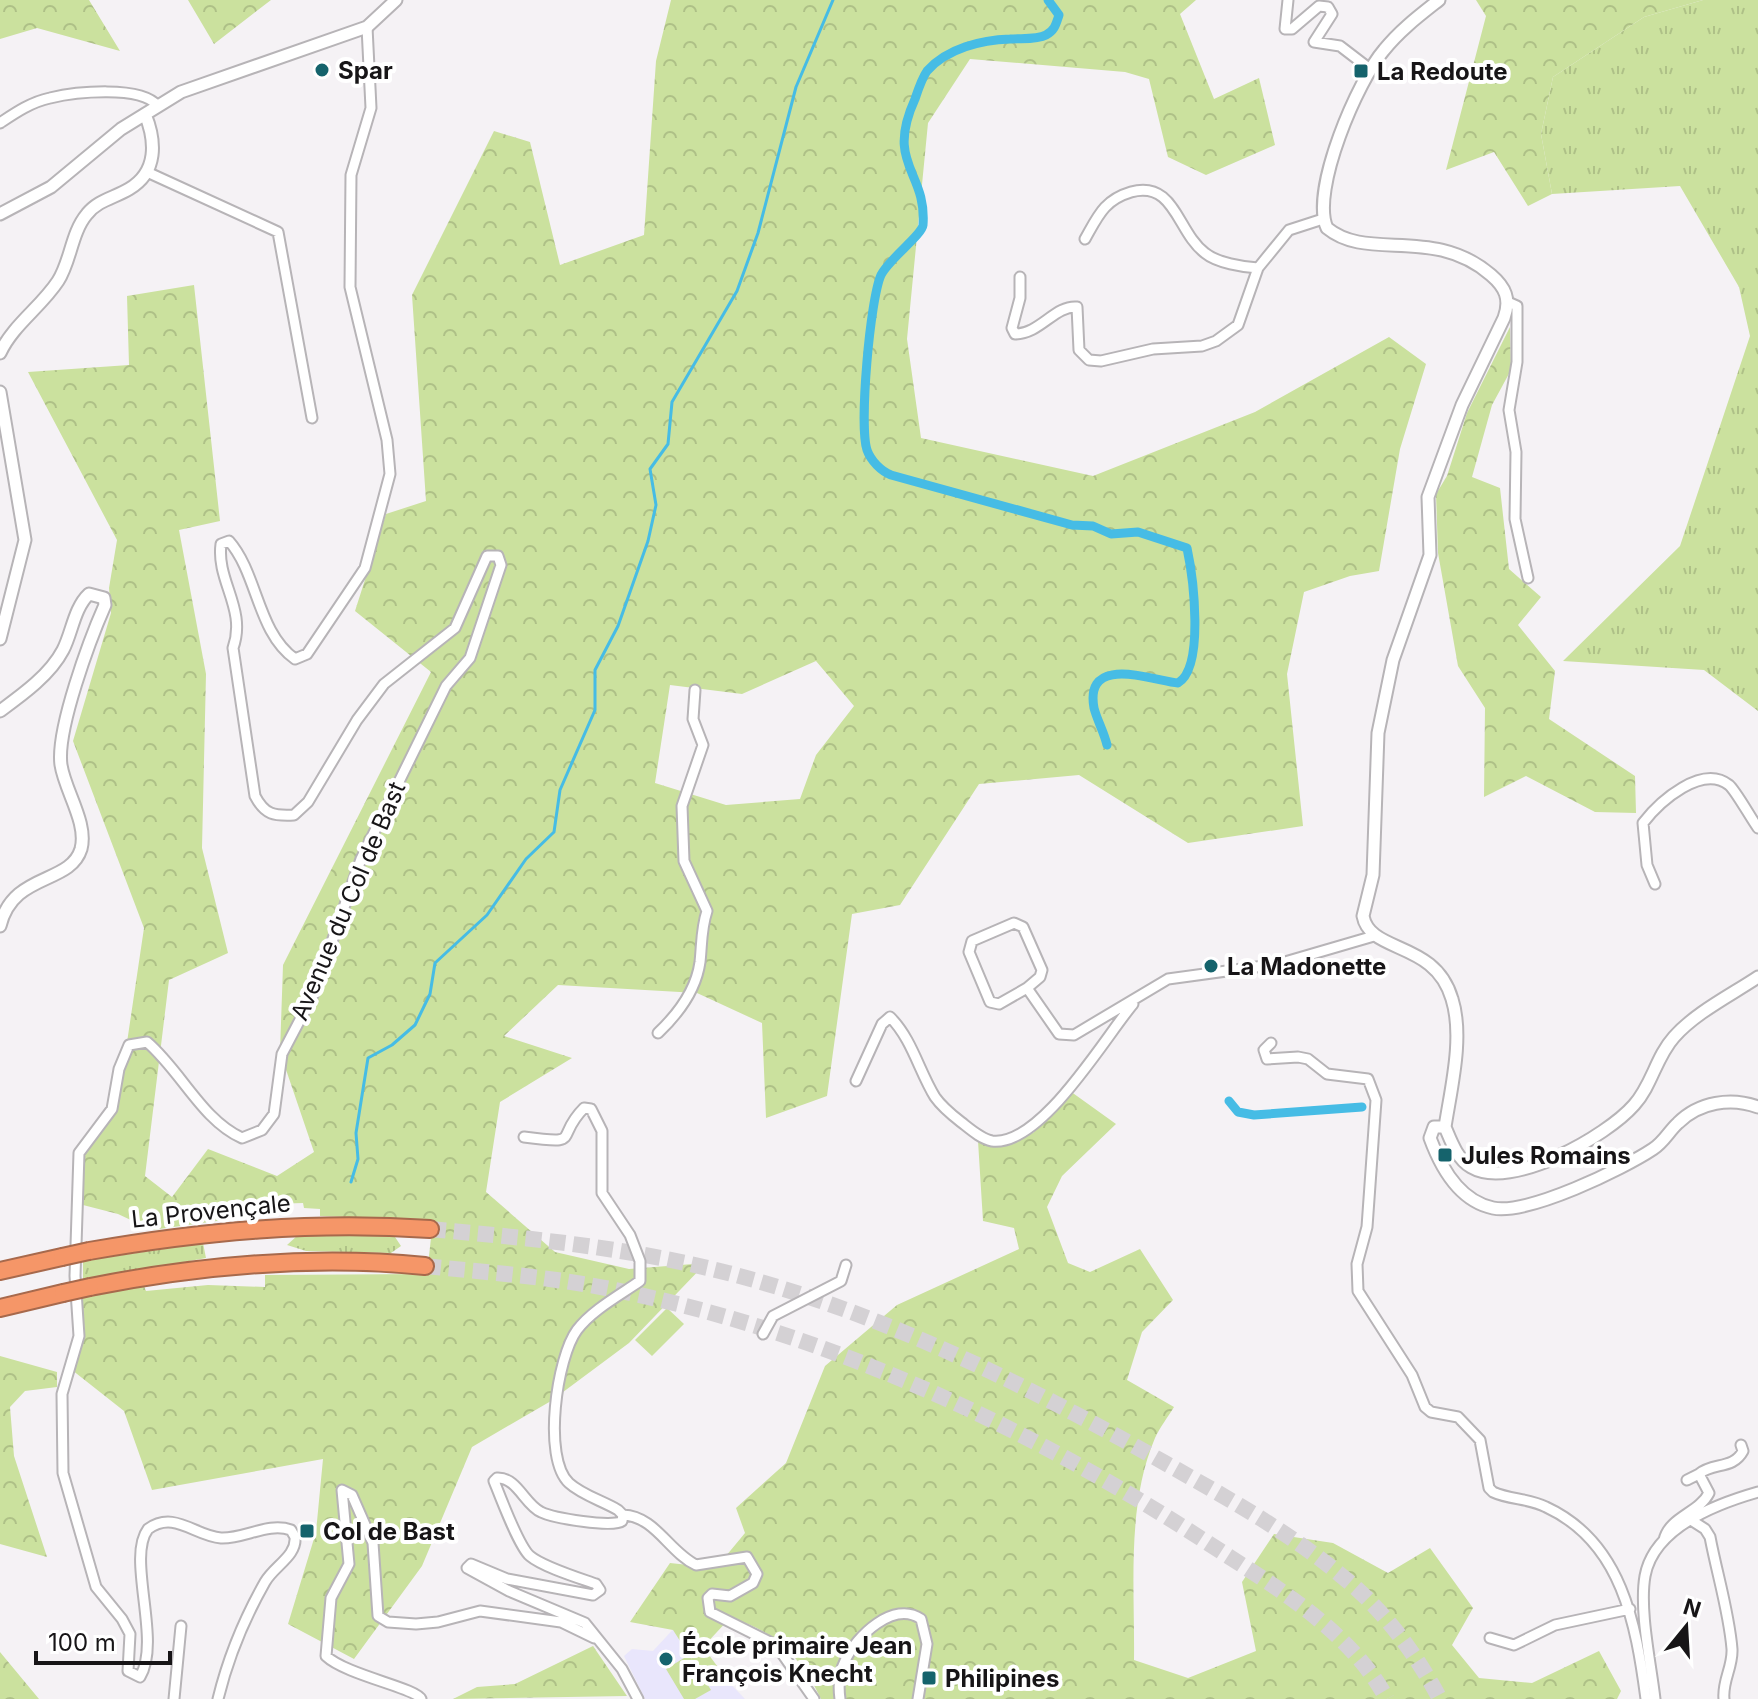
<svg xmlns="http://www.w3.org/2000/svg" width="1758" height="1699" font-family="Inter,sans-serif">
	<style>
		.education { fill: #e9e6fc }
		.grass { fill: url(#grass-tufts) }
		.forest { fill: url(#forest-crowns); fill-rule: evenodd }
		.green { fill: #cbe19e }
		.lines { fill: none; stroke-linecap: round; stroke-linejoin: round }
		.stream { stroke: #46bce5; stroke-width: 3 }
		.canal { stroke: #46bce5; stroke-width: 9 }
		.motorway-tunnel { stroke: #d4d1d4; stroke-width: 16; stroke-dasharray: 16 8; stroke-linecap: butt }
		.minor-casing { stroke: #b7b4b7; stroke-width: 13 }
		.tertiary-casing { stroke: #b7b4b7; stroke-width: 15 }
		.motorway-casing { stroke: #a7694c; stroke-width: 20 }
		.minor { stroke: #fff; stroke-width: 9 }
		.tertiary { stroke: #fff; stroke-width: 11 }
		.motorway { stroke: #f59668; stroke-width: 16 }
		.motorway-bridge-casing { stroke: #a7694c; stroke-width: 20; stroke-linecap: butt }
		.motorway-bridge { stroke: #f59668; stroke-width: 16 }
		.poi-dot { fill: #15636c; stroke: #fff; stroke-width: 3 }
		.labels { text-anchor: middle; dominant-baseline: central; stroke-width: 8; stroke-linejoin: round; paint-order: stroke }
		.poi-label { font-size: 24px; font-weight: bold; fill: #171517; stroke: #fff; text-anchor: start }
		.street-label { font-size: 24px; fill: #171517; stroke: #fff }
	</style>
	<defs>
		<pattern id="grass-tufts" width="24" height="20" patternUnits="userSpaceOnUse" patternTransform="scale(2)"><rect width="24" height="20" fill="#cbe19e"/><path d="M3 7l-1-3M5 7V3M7 7l1-3M15 17l-1-3M17 17v-4M19 17l1-3" fill="none" stroke="#aec087"/></pattern>
		<pattern id="forest-crowns" width="20" height="18" patternUnits="userSpaceOnUse" patternTransform="scale(2)"><rect width="20" height="18" fill="#cbe19e"/><path d="M2 6a3 3 0 1 1 6 0M12 15a3 3 0 1 1 6 0" fill="none" stroke="#aec087"/></pattern>
	</defs>
	<rect width="100%" height="100%" fill="#f5f2f5"/>
	<!-- education -->
	<path class="education" d="M679,1623L709,1662L745,1699H645L624,1656L632,1649L653,1651Z"/>
	<!-- grass -->
	<path class="grass" d="M1703,0H1758V711L1704,670L1563,661L1680,546L1750,336L1739,287L1680,186L1552,194L1541,134L1553,77L1644,17Z
		M317,1233L393,1234L401,1246L391,1253L306,1251L287,1245L298,1235Z
		M203,1243L206,1258L83,1280V1261Z"/>
	<!-- forest -->
	<path class="forest" d="M0,0H89L120,51L37,28L0,39Z
		M188,0H271L214,44Z
		M671,0H1196L1180,14L1214,99L1259,78L1275,145L1206,175L1168,157L1149,79L1125,72L970,59L928,123L907,339L921,438L1093,476L1255,412L1389,337L1426,364L1400,449L1379,571L1350,576L1304,592L1287,674L1303,826L1188,843L1079,775L979,784L900,905L852,914L827,1096L766,1118L762,1023L697,993L558,985L504,1036L572,1058L500,1102L486,1192L555,1252L629,1269L706,1263L629,1343L551,1401L472,1447L422,1566L354,1659L288,1624L316,1532L323,1459L152,1490L124,1411L72,1370L85,1335L82,1298L144,1286L146,1291L208,1285L265,1287V1275L427,1274L433,1220L320,1216V1209L304,1208L303,1203L272,1204L273,1213L152,1230L118,1214L83,1205C83,1186 78,1157 91,1140C101,1127 112,1120 118,1103L144,928L73,741L111,613L109,588L117,540L28,372L129,365L127,296L194,285L220,521L179,530L206,674L202,848L228,953L169,980L145,1176L172,1197L208,1149L277,1176L314,1152L280,1052L283,965L431,672L355,611L386,514L426,501L412,295L494,131L530,142L560,265L644,235L656,61ZM816,661L854,706L816,755L800,799L726,805L655,783L670,685L742,694Z
		M1476,0H1703L1644,17L1553,77L1541,134L1552,194L1528,206L1494,152L1446,170L1486,16Z
		M1510,327L1511,370L1492,405L1472,477L1500,488L1509,569L1541,597L1518,625L1555,671L1549,719L1635,776L1636,813L1595,812L1526,776L1484,797L1485,708L1458,666L1438,553L1436,494L1447,476L1467,413Z
		M1070,1091L1116,1124L1062,1176L1047,1207L1068,1263L1090,1272L1140,1249L1173,1300L1142,1332L1127,1380L1174,1407C1168,1417 1160,1427 1155,1438C1126,1506 1135,1589 1134,1660L1188,1678L1256,1651L1242,1582L1274,1534L1333,1543L1388,1573L1430,1548L1473,1608L1452,1645L1479,1678L1532,1683L1599,1651L1621,1691L1617,1699H821C802,1658 775,1630 730,1618L703,1647L726,1678L709,1686L673,1630L630,1622L670,1563L716,1568L745,1533L736,1508L786,1463L825,1366L897,1305L1019,1249L1014,1228L983,1221L978,1141L1033,1133Z
		M0,1356L57,1372V1387L25,1391L10,1407L14,1456L47,1557L0,1544Z
		M593,1646L627,1696L453,1699L477,1687L515,1684Z
		M0,1652L39,1699H0Z"/>
	<!-- green -->
	<path class="green" d="M667,1308L684,1324L652,1356L635,1340Z
		M689,1655L711,1690L695,1699H684L666,1669Z"/>
	<g class="lines">
		<!-- stream -->
		<path class="stream" d="M351,1182L358,1159L356,1133L368,1058L392,1045L415,1025L430,994L435,963L487,915L526,859L554,832L560,790L595,710V670L618,626L648,541L656,505L650,469L668,444L672,402L737,291L758,233L796,87L833,0"/>
		<!-- canal -->
		<path class="canal" d="M1048,0L1059,15C1056,24 1055,30 1046,35C1037,40 1021,38 1010,39C982,40 947,48 927,71C922,78 918,90 915,99C885,165 927,171 923,225C922,235 889,259 881,275C870,300 859,425 867,450C871,461 881,471 891,475L1072,525L1093,526L1111,534L1138,532L1187,548C1193,576 1205,667 1178,683C1154,681 1084,653 1094,708C1097,720 1104,732 1107,745
			M1229,1101L1238,1112L1254,1115L1362,1107"/>
		<!-- motorway-tunnel -->
		<path class="motorway-tunnel" d="M430,1229C530,1238 631,1248 728,1273C883,1313 1027,1385 1165,1463C1231,1500 1300,1538 1357,1589C1391,1620 1418,1658 1440,1699
			M425,1266C483,1272 542,1276 600,1287C818,1328 1025,1424 1211,1545C1274,1586 1350,1630 1387,1699"/>
		<!-- minor casing -->
		<g class="minor-casing">
			<path id="minor" d="M1288,0L1285,29H1292L1319,6L1328,7L1332,14L1314,42L1340,46L1370,69
				M0,123C15,113 31,102 50,98C75,92 141,85 158,106
				M147,172L278,232L312,418
				M1085,239C1098,216 1104,200 1131,192C1175,180 1177,232 1205,253C1217,263 1243,267 1258,268L1289,230L1323,219
				M1020,277V298L1012,328L1015,334C1040,334 1055,305 1077,307L1079,350L1089,360L1101,361L1153,349L1202,346L1216,341L1238,325L1258,268
				M1508,302L1517,306V362L1509,410L1516,452L1515,519L1528,578
				M1655,884L1647,865L1643,823C1660,801 1702,764 1729,785C1736,791 1750,817 1758,828
				M1027,988L999,1004L990,1002L969,952L972,941L1014,923L1023,927L1042,970L1040,977L1027,988L1059,1034L1074,1035L1168,979L1278,964L1374,936
				M658,1033C678,1014 696,991 700,962C702,944 701,929 707,911L684,861L682,806L703,745L693,719L695,690
				M1271,1043L1264,1050L1267,1059L1298,1057L1308,1059L1327,1074L1368,1079L1376,1100L1367,1227L1357,1264L1358,1291L1412,1375L1425,1407L1431,1412L1458,1417L1480,1440L1489,1488L1493,1492C1510,1500 1529,1498 1546,1507C1622,1542 1636,1624 1646,1699
				M856,1081L882,1024L890,1017C912,1039 919,1071 935,1097C942,1107 952,1115 961,1122C970,1129 981,1139 992,1141C1041,1147 1105,1037 1133,1004
				M524,1137C584,1145 554,1138 584,1108L591,1109L602,1131V1193L630,1235L640,1261V1281C620,1295 592,1310 577,1330C557,1357 542,1458 569,1483C582,1495 603,1501 618,1510L623,1515L622,1521C613,1528 553,1518 541,1512C525,1505 517,1477 497,1478L494,1481C500,1496 519,1547 530,1556C543,1567 579,1578 596,1584L600,1590L593,1595L507,1579L471,1564L467,1568L509,1591L585,1623L622,1669L638,1699
				M763,1334L773,1316L841,1281L846,1265
				M1699,1474C1713,1462 1733,1470 1743,1451L1741,1445
				M623,1515C655,1516 669,1552 696,1565L747,1557L757,1574L753,1583L730,1596L712,1594L708,1598L710,1612L776,1645L814,1699
				M1691,1520L1705,1529L1710,1537C1717,1574 1729,1612 1732,1649C1733,1667 1722,1681 1724,1699
				M1664,1540C1669,1517 1699,1513 1709,1493L1699,1474L1687,1480
				M1490,1638L1514,1645L1555,1625L1630,1609
				M174,1699L181,1626
				M218,1699C228,1658 244,1619 265,1582C274,1566 297,1556 295,1537L291,1530C268,1522 244,1539 221,1538C195,1536 174,1510 148,1529C126,1558 162,1640 140,1677L128,1671L130,1634L122,1619L96,1587L63,1473L62,1394L79,1336L75,1276L79,1153L112,1109L119,1069L129,1045L147,1042C181,1071 202,1120 242,1138L262,1130L274,1114L282,1054L314,993L361,859L446,686L470,658L501,565L498,556H487L455,628L384,684L357,720L308,802L294,815C274,816 265,815 255,796L233,648C247,609 216,581 221,544L229,541C258,574 257,632 295,659L307,654L365,568L390,474L387,440L350,287L351,175L371,108L367,27
				M421,1699C416,1688 346,1675 326,1656L331,1598L349,1564L342,1490L352,1495L373,1543L378,1616L388,1622L416,1624L438,1622L480,1611L561,1622L594,1638
				M840,1699C838,1685 839,1673 845,1661C856,1636 894,1600 921,1619L927,1644L918,1699
				M1655,1699C1651,1664 1639,1610 1645,1576C1654,1527 1716,1504 1758,1492"/>
		</g>
		<!-- tertiary casing -->
		<g class="tertiary-casing">
			<path id="tertiary" d="M1439,0C1420,15 1400,30 1384,50C1358,80 1310,191 1327,228C1368,262 1433,225 1491,275C1505,287 1511,299 1504,318L1462,405L1428,497L1430,555L1393,660L1378,733L1373,875L1363,916C1370,954 1435,940 1452,999C1464,1037 1451,1088 1445,1127
				M0,214L51,187L121,129L181,92L367,27L396,0
				M0,353C13,325 41,307 58,281C71,261 71,233 87,214C98,200 114,198 129,189C158,172 156,141 145,114
				M0,392L25,540L0,639
				M0,711C22,695 50,675 63,650C72,633 74,608 89,594L104,598L105,605C90,639 56,730 61,765C65,791 88,823 81,849C70,885 13,872 0,926
				M1445,1127H1434L1430,1138C1441,1168 1460,1201 1493,1208C1528,1215 1623,1169 1653,1149C1664,1142 1669,1131 1678,1123C1699,1102 1731,1097 1758,1107
				M1445,1127C1451,1141 1457,1159 1471,1167C1511,1191 1607,1136 1634,1105C1652,1085 1656,1057 1674,1037C1695,1013 1731,995 1758,977"/>
		</g>
		<!-- motorway casing -->
		<g class="motorway-casing">
			<path id="motorway" d="M89,1251C203,1231 314,1221 430,1229
				M0,1271L62,1257
				M90,1287C201,1265 312,1255 425,1266
				M0,1308L63,1293"/>
		</g>
		<!-- minor -->
		<use href="#minor" class="minor"/>
		<!-- tertiary -->
		<use href="#tertiary" class="tertiary"/>
		<!-- motorway -->
		<use href="#motorway" class="motorway"/>
		<!-- motorway-bridge casing -->
		<g class="motorway-bridge-casing">
			<path id="motorway-bridge" d="M62,1257L89,1251
				M63,1293L90,1287"/>
		</g>
		<!-- motorway-bridge -->
		<use href="#motorway-bridge" class="motorway-bridge"/>
	</g>
	<!-- markers -->
	<g class="poi-dot">
		<circle cx="322" cy="70" r="8"/>
		<rect x="1353" y="63" width="16" height="16" rx="4"/>
		<circle cx="1211" cy="966" r="8"/>
		<rect x="1437" y="1147" width="16" height="16" rx="4"/>
		<rect x="299" y="1523" width="16" height="16" rx="4"/>
		<circle cx="666" cy="1659" r="8"/>
		<rect x="921" y="1670" width="16" height="16" rx="4"/>
	</g>
	<g class="labels">
		<!-- poi labels -->
		<g class="poi-label">
			<text x="338" y="70">Spar</text>
			<text x="1377" y="71">La Redoute</text>
			<text x="1227" y="966">La Madonette</text>
			<text x="1461" y="1155">Jules Romains</text>
			<text x="323" y="1531">Col de Bast</text>
			<text x="682" y="1645">École primaire Jean<tspan x="682" dy="28">François Knecht</tspan></text>
			<text x="945" y="1678">Philipines</text>
		</g>
		<!-- street labels -->
		<g class="street-label">
			<text transform="translate(348 901) rotate(-67)">Avenue du Col de Bast</text>
			<text transform="translate(211 1211) rotate(-6)">La Provençale</text>
		</g>
	</g>
	<!-- north arrow -->
	<g transform="translate(1686 1627) rotate(18)" stroke="#ffffff" stroke-width="6" paint-order="stroke">
	<path d="M0-6L14 30L0 20L-14 30Z" fill="#171517"/>
	<text y="-12" font-size="22" font-weight="bold" text-anchor="middle" fill="#171517">N</text>
	</g>
	<!-- scale -->
	<path d="M36 1651v12h134v-12" fill="none" stroke="#171517" stroke-width="4"/>
	<text x="48" y="1651" font-size="24" fill="#171517" stroke="#ffffff" stroke-width="6" paint-order="stroke">100 m</text>
</svg>
